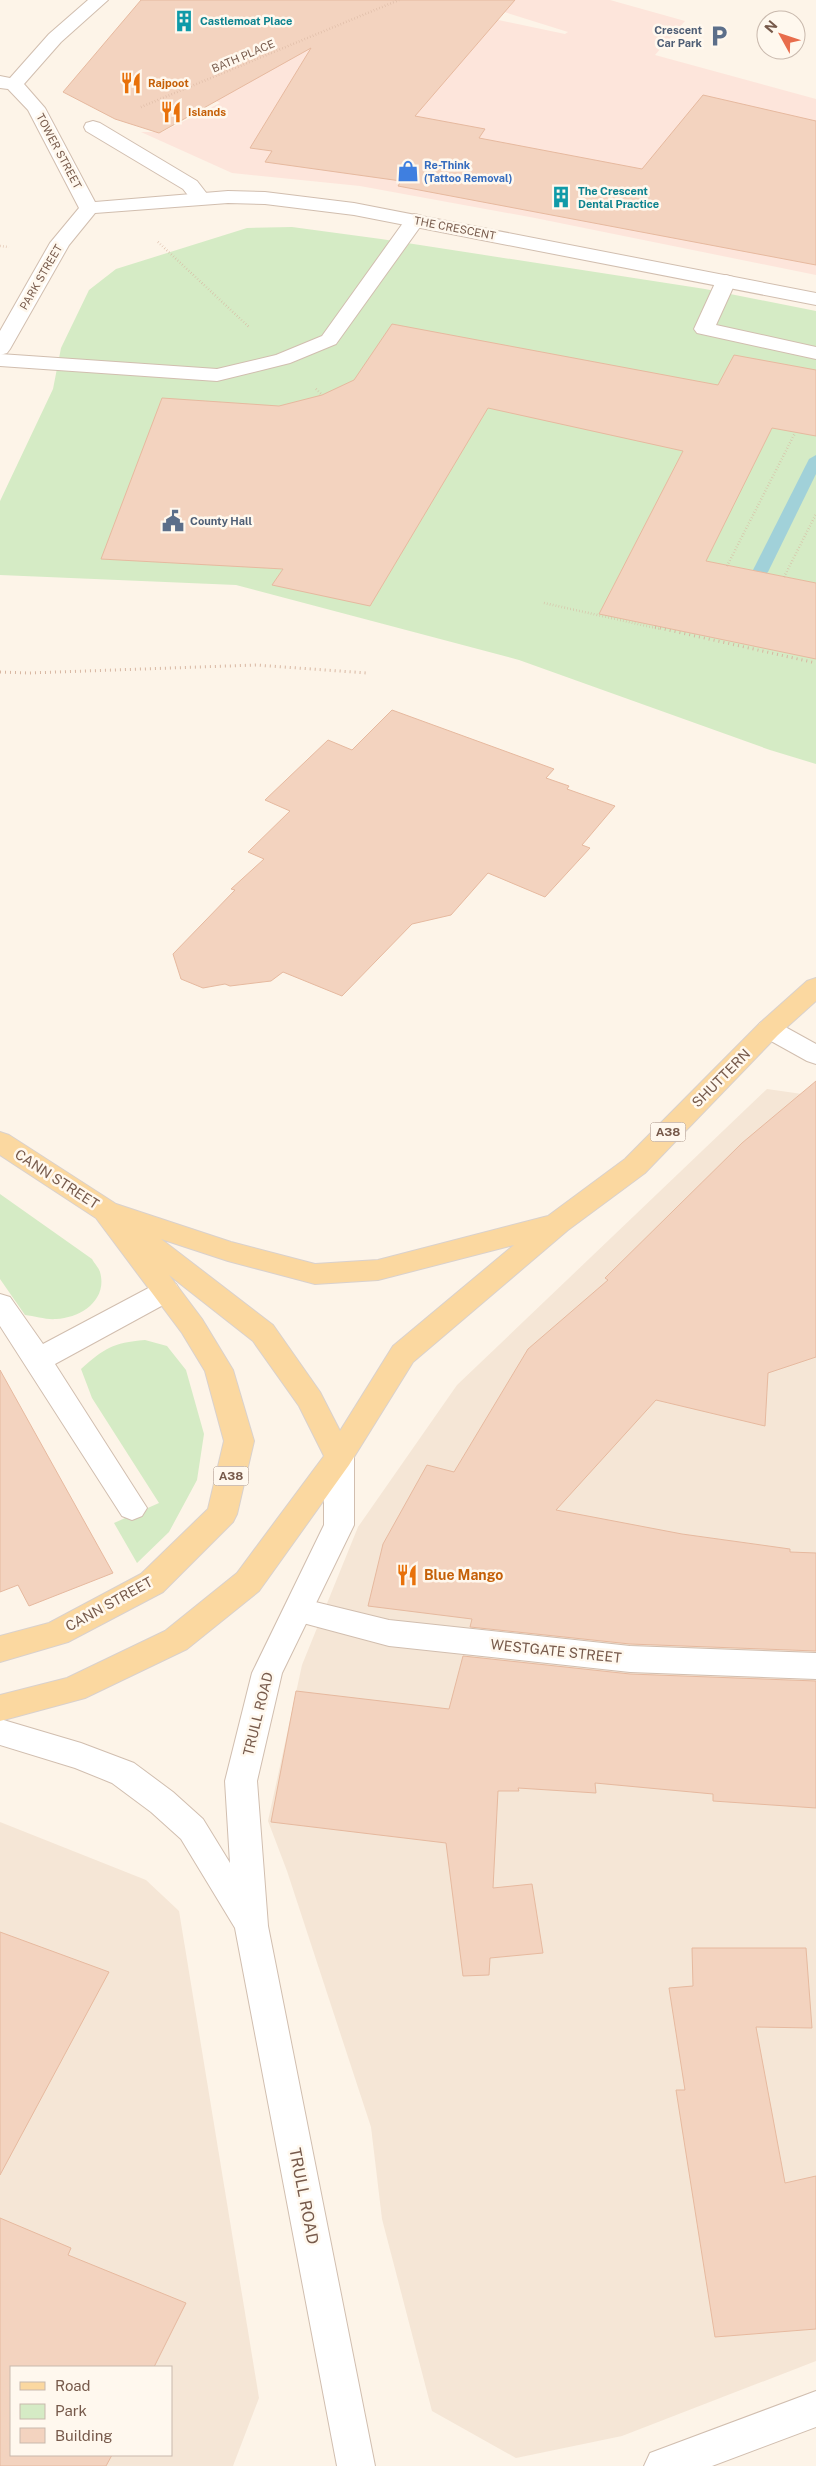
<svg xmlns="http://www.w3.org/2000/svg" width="816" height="2466" font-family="'Public Sans',sans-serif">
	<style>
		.residential { fill: #f5e6d6; fill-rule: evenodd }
		.commercial { fill: #fde5db }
		.green { fill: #d5ebc5 }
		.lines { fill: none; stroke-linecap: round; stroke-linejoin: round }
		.stream { fill: #a1d1d9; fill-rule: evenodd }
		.building { fill: #f3d3bf; stroke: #e6b99f }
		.service-casing { stroke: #d1beaf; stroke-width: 2 }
		.minor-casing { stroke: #d1beaf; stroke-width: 2 }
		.tertiary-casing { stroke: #d1beaf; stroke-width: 2 }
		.primary-casing { stroke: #d9d1cd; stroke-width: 2 }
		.path-far1 { stroke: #d8b6a1; stroke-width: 2.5; stroke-dasharray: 0.5 2.5; stroke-linecap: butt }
		.path { stroke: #d8b6a1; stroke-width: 3; stroke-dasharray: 1 4; stroke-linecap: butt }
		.service { fill: #fff; fill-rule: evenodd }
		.minor { fill: #fff; fill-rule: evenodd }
		.tertiary { fill: #fff; fill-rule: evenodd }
		.primary { fill: #fbd8a0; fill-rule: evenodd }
		.labels { text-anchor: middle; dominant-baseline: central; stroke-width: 5; stroke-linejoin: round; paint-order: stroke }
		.far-culture-label { font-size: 11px; font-weight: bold; fill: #0d838f; stroke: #fff8ee; text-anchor: start }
		.far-service-label { font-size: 11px; font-weight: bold; fill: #4e5e75; stroke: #fff8ee; text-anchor: end }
		.far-street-label { font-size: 11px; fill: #775a4b; stroke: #fff8ee }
		.far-food-label { font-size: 11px; font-weight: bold; fill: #c56008; stroke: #fff8ee; text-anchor: start }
		.far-shop-label { font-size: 11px; font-weight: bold; fill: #366cbe; stroke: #fff8ee; text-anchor: start }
		.shield { fill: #fff8ee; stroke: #a0897c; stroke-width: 1 }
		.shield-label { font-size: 12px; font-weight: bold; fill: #775a4b }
		.street-label { font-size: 14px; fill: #775a4b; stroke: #fff8ee }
		.food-label { font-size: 14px; font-weight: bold; fill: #c56008; stroke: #fff8ee; text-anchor: start }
		.near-street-label { font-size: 16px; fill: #775a4b; stroke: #fff8ee }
	</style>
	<rect width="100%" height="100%" fill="#fdf4e8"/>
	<!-- residential -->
	<path class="residential" d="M767,1089L816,1096V2361L622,2436L516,2458L432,2411L382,2219L371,2127L287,1871L268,1821L302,1665L358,1527L457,1385Z
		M0,1822L146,1880L179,1911L259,2398L233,2466H0ZM11,2367H171V2455H11Z"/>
	<!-- commercial -->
	<path class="commercial" d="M466,0H610L685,21L655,55L816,99V275L535,218L360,186L232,173L141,132H162L220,103L190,88L398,5L494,19L565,34L568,32Z"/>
	<!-- green -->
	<path class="green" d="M292,227L381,239L705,289L816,311V764L770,750L519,660L236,585L0,575V501L53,389L61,348L89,290L116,269L247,228Z
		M0,1194L92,1259C94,1263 99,1268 100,1272C108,1300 81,1318 56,1319C47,1320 35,1316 25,1315L0,1279Z
		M145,1340L167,1346L186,1370L204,1434L197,1480L169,1532L137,1563L114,1523L159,1503L92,1398L81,1369C105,1348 112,1343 145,1340Z"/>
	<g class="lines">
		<!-- stream -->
		<path class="stream" d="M816,455V474L768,572L765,575H755L752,572L809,459Z"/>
	</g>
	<!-- building -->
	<path class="building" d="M141,0H515L415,116L485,129L479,138L642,169L703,95L816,121V265L398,186L401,181L265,162L272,151L250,148L311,48L159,133L115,119L63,92Z
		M392,324L718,385L734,355L816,370V436L772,428L706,561L816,583V659L599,614L683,451L488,408L370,606L272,585L283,569L101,559L162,398L279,406L322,395L354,380Z
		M392,710L554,769L546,778L569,786L567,789L615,806L582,845L590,848L545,897L488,873L451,915L412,924L342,996L283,972L271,981L230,986L225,984L203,988L181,979L173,954L235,890L231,889L264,859L248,852L290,811L265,800L328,740L352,750Z
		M816,1081V1357L768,1373L765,1426L656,1400L556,1510L682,1534L790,1549V1552L816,1553V1651L630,1644L470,1627L472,1619L368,1606L383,1544L427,1465L454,1472L528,1349L608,1280L605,1278L742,1143Z
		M0,1370L113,1573L29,1606L18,1585L0,1592Z
		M463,1656L630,1674L816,1681V1808L713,1801V1794L595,1783L596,1793L518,1788L519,1791H498L493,1888L532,1884L543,1953L490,1958L489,1975L463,1976L446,1843L271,1822L296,1691L449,1709Z
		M0,1932L109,1972L0,2175Z
		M692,1948H806L812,2028L756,2027L785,2183L816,2176V2329L715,2337L676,2090H685L669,1988L693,1986Z
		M0,2218L71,2248L68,2255L186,2303L154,2367H11V2455H112L106,2466H0Z"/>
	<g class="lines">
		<!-- service casing -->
		<g class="service-casing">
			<path id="service" d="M415,214L422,216L425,220L336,344L290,363L217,381L0,366V354L217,369L276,355L322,336L408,216Z
				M726,275L733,277L736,281L716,325L816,347V359L697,333L694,329L716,281L719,277Z"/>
		</g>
		<!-- minor casing -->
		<g class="minor-casing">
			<path id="minor" d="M93,121L100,123L197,181L211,199L208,203H194L183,189L86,131L84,127L86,123Z
				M769,1020L778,1023L816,1044V1064L807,1061L760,1035L756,1029L760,1023Z
				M166,1281L176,1284L180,1291L176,1298L55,1364L147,1508L142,1516L132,1520L122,1516L0,1326V1294L10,1297L43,1344L156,1284Z
				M299,1598L389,1620L630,1646L816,1653V1679L630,1672L389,1646L288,1619L284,1610L288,1601Z
				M816,2391V2427L712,2466H644L650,2453Z"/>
		</g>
		<!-- tertiary casing -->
		<g class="tertiary-casing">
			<path id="tertiary" d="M88,0H108L61,42L24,84L45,108L95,202L228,191L265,192L354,203L816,293V305L354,215L265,204L228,203L95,213L69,245L10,349L7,353L0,355V331L50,243L79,208L28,110L8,89L0,88V76L10,78L49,34Z
				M339,1446L349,1449L354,1457V1525L282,1673L257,1781L268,1926L375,2466H337L235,1928L181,1839L151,1812L112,1783L75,1768L0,1745V1719L81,1743L134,1763L173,1792L203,1819L230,1863L225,1781L252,1673L324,1525V1457L329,1449Z"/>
		</g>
		<!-- primary casing -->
		<g class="primary-casing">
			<path id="primary" d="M816,978V1001L778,1035L645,1173L568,1230L413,1362L349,1465L259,1591L187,1649L85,1698L0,1721V1695L67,1678L165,1631L237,1573L324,1456L299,1406L253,1341L169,1275L202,1319L233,1370L254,1441L237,1514L233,1522L163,1592L68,1642L0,1662V1636L49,1623L141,1574L208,1509L224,1441L205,1371L182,1333L96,1218L0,1155V1132L9,1135L116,1204L231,1242L315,1264L378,1260L548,1216L625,1159L760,1023L807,981ZM161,1239L228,1261L315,1284L378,1280L514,1245L393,1346L340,1431L320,1392L273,1325Z"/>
		</g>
		<!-- path-far1 -->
		<path class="path-far1" d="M141,107L399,0
			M158,242L249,327
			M0,246L9,247
			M316,389L322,395
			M727,566L795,433
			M784,577L816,514
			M544,603L660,629"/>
		<!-- path -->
		<path class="path" d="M655,627L816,663
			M0,672L29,673L256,665L367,673"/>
		<!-- service -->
		<use href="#service" class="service"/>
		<!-- minor -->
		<use href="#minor" class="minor"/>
		<!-- tertiary -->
		<use href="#tertiary" class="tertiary"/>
		<!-- primary -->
		<use href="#primary" class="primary"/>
	</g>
	<!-- icons -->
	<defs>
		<g id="building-bare" transform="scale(1.725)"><path d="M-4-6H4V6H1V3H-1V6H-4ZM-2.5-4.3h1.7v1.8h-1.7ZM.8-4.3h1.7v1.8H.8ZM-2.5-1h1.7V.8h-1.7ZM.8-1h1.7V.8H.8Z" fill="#0f9aa8" stroke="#fff8ee" stroke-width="2.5" paint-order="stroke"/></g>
		<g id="parking-bare" transform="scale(1.725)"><path d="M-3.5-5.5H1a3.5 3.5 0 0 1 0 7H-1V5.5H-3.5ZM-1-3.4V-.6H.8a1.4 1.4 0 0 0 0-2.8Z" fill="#5c6f8a" stroke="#fff8ee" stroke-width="2.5" paint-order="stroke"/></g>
		<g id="restaurant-bare" transform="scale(1.725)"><path d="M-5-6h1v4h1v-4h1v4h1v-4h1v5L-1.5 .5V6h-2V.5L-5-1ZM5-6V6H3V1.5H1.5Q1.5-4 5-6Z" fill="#e8710a" stroke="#fff8ee" stroke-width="2.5" paint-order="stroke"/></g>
		<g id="shop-bare" transform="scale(1.725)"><path d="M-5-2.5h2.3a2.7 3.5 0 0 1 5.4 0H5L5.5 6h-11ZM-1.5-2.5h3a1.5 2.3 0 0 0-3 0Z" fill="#3f7fe0" stroke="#fff8ee" stroke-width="2.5" paint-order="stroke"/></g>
		<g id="civic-bare" transform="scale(1.725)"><path d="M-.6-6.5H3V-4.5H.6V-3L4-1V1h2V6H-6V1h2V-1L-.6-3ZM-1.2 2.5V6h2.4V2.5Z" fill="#5c6f8a" stroke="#fff8ee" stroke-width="2.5" paint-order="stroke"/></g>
	</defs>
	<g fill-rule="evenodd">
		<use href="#building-bare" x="184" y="21"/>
		<use href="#parking-bare" x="719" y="36"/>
		<use href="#restaurant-bare" x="131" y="83"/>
		<use href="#restaurant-bare" x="171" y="112"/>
		<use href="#shop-bare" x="408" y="171"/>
		<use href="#building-bare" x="561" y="197"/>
		<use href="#civic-bare" x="173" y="521"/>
		<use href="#restaurant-bare" x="407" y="1575"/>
	</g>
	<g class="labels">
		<!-- far-culture labels -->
		<g class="far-culture-label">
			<text x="200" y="21">Castlemoat Place</text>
			<text x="578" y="191">The Crescent<tspan x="578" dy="13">Dental Practice</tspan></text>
		</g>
		<!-- far-service labels -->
		<g class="far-service-label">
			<text x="702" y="30">Crescent<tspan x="702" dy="13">Car Park</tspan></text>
			<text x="190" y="521" text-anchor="start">County Hall</text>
		</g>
		<!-- far-street labels -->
		<g class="far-street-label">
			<text transform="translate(243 56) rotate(-23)">BATH PLACE</text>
			<text transform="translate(59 151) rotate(62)">TOWER STREET</text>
			<text transform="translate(455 228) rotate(11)">THE CRESCENT</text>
			<text transform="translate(41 277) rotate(-60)">PARK STREET</text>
		</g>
		<!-- far-food labels -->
		<g class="far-food-label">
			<text x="148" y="83">Rajpoot</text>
			<text x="188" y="112">Islands</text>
		</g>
		<!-- far-shop labels -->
		<g class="far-shop-label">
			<text x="424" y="165">Re-Think<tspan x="424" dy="13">(Tattoo Removal)</tspan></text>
		</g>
		<!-- shield labels -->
		<g class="shield">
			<rect x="650.5" y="1122.5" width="35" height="19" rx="4"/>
			<rect x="213.5" y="1466.5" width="35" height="19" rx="4"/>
		</g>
		<g class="shield-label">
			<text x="668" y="1132">A38</text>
			<text x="231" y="1476">A38</text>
		</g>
		<!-- street labels -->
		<g class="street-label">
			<text transform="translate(721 1078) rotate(-45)">SHUTTERN</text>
			<text transform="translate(57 1179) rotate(33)">CANN STREET</text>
			<text transform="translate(109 1604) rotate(-29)">CANN STREET</text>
			<text transform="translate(556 1651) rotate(6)">WESTGATE STREET</text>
			<text transform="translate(258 1714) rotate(-76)">TRULL ROAD</text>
		</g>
		<!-- food labels -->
		<g class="food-label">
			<text x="424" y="1575">Blue Mango</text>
		</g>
		<!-- near-street labels -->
		<g class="near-street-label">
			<text transform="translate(304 2196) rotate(79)">TRULL ROAD</text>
		</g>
	</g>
	<!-- legend -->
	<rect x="10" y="2366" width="162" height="90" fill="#fff8ee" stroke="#c9b9ad"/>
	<rect x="20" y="2382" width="25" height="8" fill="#fbd8a0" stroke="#c9b9ad"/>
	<text x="55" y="2391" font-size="15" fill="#775a4b">Road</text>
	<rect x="20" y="2404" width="25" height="15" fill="#d5ebc5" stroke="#c9b9ad"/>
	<text x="55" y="2416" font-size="15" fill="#775a4b">Park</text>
	<rect x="20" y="2428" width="25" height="15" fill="#f3d3bf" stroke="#c9b9ad"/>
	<text x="55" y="2441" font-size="15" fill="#775a4b">Building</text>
	<!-- north arrow -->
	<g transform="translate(781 35) rotate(310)"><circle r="24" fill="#fff8ee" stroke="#c9b9ad"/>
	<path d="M0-4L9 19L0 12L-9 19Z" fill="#e86d4c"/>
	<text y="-8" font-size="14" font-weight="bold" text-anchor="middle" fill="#775a4b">N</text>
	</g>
</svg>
